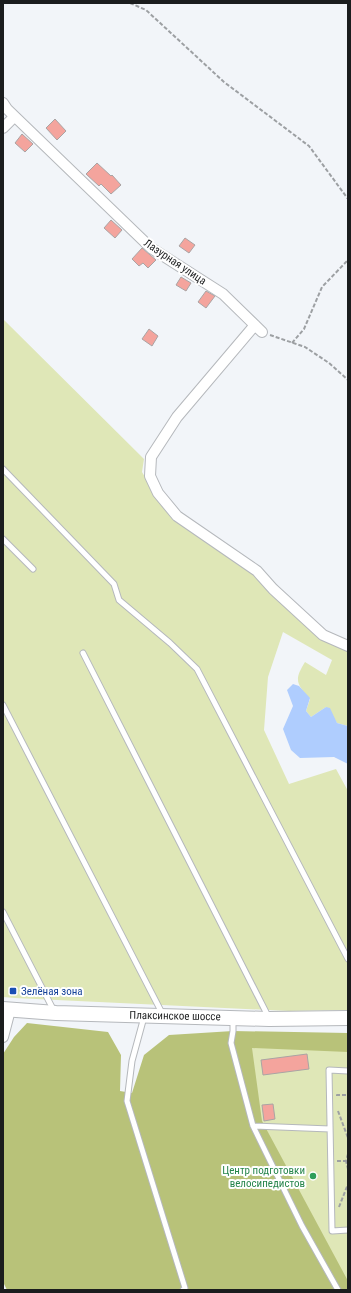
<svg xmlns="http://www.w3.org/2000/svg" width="351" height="1293" font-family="'Roboto Condensed',sans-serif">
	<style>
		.green { fill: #dfe7b7 }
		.forest { fill: #b8c279 }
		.water { fill: #afcdfe }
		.building { fill: #f4a49d; stroke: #aaa4a4 }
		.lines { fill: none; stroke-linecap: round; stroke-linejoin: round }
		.service-casing { stroke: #b5b8bc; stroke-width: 7 }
		.minor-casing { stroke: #b5b8bc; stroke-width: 12 }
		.secondary-casing { stroke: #b5b8bc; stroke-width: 16 }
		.path { stroke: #9da0a3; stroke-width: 2; stroke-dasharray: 4 2; stroke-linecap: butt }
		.service { stroke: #fff; stroke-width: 5 }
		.minor { stroke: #fff; stroke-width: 10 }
		.secondary { stroke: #fff; stroke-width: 14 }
		.transit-dot { fill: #1a4fb4; stroke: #fff; stroke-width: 1.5 }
		.leisure-dot { fill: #2e9e5b; stroke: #fff; stroke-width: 1.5 }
		.labels { text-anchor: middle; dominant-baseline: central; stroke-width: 4; stroke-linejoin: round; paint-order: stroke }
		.street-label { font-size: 11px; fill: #1b1d1e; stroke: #fff }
		.transit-label { font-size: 11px; fill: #164399; stroke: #fff; text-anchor: start }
		.leisure-label { font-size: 11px; fill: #27864d; stroke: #fff; text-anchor: end }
	</style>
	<rect width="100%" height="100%" fill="#f2f5f9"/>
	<!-- green -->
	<path class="green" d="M3,319L144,459L142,472L155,494L172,519L246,567L314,634L331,643L348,649V726L337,723L326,707L311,717L306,711L310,699C296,683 294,680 305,662L326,675L332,660L283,632L268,677L264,730L289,784L336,769L348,791V1010L289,1011L15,998L3,997Z
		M231,1043L348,1045V1290L302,1226Z"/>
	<!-- forest -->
	<path class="forest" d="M27,1023L108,1032L121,1055L120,1091L132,1093L144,1055L169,1035L233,1031L348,1033V1052L252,1048L262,1121L348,1281V1290H7L3,1282V1054L14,1037Z"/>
	<!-- water -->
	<path class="water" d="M293,684L299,686L310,698L306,711L311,717L326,707L330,708L337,723L348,726V764L334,757L300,758L291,750L283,729L293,706L287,690Z"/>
	<!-- building -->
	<path class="building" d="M55,119L66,131L57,140L46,128Z
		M22,134L33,144L25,152L15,143Z
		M97,163L111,176L112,175L121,185L111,194L101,184L99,186L86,174Z
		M111,220L122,230L115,238L104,228Z
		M185,238L195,245L189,253L179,246Z
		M142,248L156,260L148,268L143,263L139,266L132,259Z
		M181,277L191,283L186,291L176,285Z
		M206,291L215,296L206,308L198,302Z
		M149,329L158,336L152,346L142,339Z
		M307,1054L309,1069L263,1075L261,1060Z
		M273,1104L275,1119L264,1121L262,1105Z"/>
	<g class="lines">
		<!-- service casing -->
		<g class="service-casing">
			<path id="service" d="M3,469L114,584L119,600L170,643L197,669L348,959
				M3,539L33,569
				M83,653L269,1018
				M3,705L162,1013
				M3,912L54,1011
				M144,1017L132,1061L127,1101L185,1288L183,1290
				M233,1019V1031L231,1043L253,1126L302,1226L338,1290
				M348,1071L329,1070L332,1231L348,1230
				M253,1126L330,1129"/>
		</g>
		<!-- minor casing -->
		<g class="minor-casing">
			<path id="minor" d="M3,103L7,109L151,248L223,294L262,332
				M3,128L14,117
				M255,325L177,417L151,457L150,476L158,493L177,516L257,571L273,589L323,635L348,646
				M3,1037L10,1010"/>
		</g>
		<!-- secondary casing -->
		<g class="secondary-casing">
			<path id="secondary" d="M3,1009L56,1013L269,1019L348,1018"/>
		</g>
		<!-- path -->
		<path class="path" d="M130,3L146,10L224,82L309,146L348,199
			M270,335L305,347L329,363L348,380
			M292,343L304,329L322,287L348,260
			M337,1096V1095H348
			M338,1111L348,1138
			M348,1154L346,1161L348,1169
			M337,1161H346
			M339,1207L348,1184"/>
		<!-- service -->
		<use href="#service" class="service"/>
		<!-- minor -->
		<use href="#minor" class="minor"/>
		<!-- secondary -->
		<use href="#secondary" class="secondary"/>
	</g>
	<!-- markers -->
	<rect class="transit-dot" x="9" y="987" width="8" height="8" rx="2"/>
	<circle class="leisure-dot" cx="313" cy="1176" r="4"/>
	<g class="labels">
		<!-- street labels -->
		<g class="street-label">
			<text transform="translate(175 262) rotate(34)">Лазурная улица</text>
			<text transform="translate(175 1016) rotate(1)">Плаксинское шоссе</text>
		</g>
		<!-- transit labels -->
		<g class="transit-label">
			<text x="21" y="991">Зелёная зона</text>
		</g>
		<!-- leisure labels -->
		<g class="leisure-label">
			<text x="305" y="1170">Центр подготовки<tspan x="305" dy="13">велосипедистов</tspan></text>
		</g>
	</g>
	<!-- border -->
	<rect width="351" height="1293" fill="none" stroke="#1b1d1e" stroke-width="8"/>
</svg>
